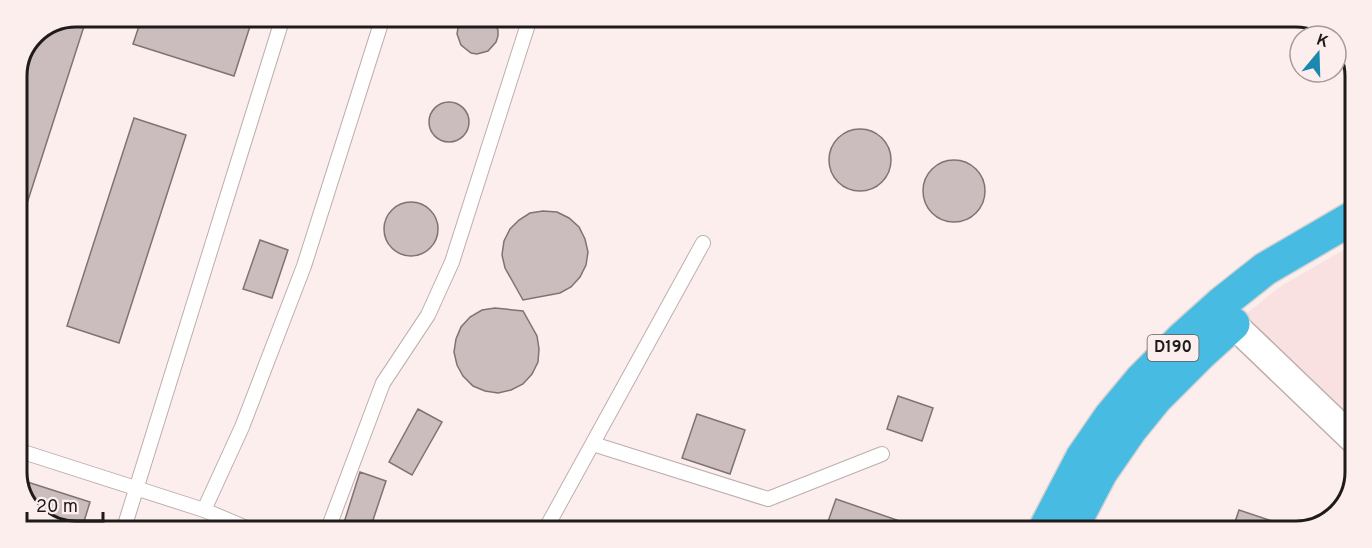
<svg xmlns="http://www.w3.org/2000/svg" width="1372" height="548" font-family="Overpass,sans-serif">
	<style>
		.built { fill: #f8e1e0 }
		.building { fill: #cbbdbd; stroke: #7f7372; stroke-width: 1.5 }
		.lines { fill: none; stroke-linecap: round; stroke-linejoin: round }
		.service-casing { stroke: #bcafae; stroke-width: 16 }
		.minor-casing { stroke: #bcafae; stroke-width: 30 }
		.trunk-casing { stroke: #d2d1d1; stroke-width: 36 }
		.service { stroke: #fff; stroke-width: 14 }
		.minor { stroke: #fff; stroke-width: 27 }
		.trunk { stroke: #48bbe2; stroke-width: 33 }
		.labels { text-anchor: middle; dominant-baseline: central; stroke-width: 4.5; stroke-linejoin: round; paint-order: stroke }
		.shield { fill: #fceeed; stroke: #625a5a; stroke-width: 1.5 }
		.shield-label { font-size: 16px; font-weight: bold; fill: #201b1b }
		.rim { fill: none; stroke: #201b1b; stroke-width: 3 }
	</style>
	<rect width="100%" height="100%" fill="#fceeed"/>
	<!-- built -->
	<path class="built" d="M1354,244L1353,439L1233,324L1281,286Z"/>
	<!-- building -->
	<path class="building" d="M76,16L87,17L21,222L17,221V73L34,34Z
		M142,17H253L234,76L133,44Z
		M465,18H491L498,30V36L496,42L488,51L477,54L471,53L461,45L457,34L458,28Z
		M429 122a20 20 0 1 1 40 0a20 20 0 1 1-40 0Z
		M134,118L186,135L119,343L67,326Z
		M829 160a31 31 0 1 1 62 0a31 31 0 1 1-62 0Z
		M923 191a31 31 0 1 1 62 0a31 31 0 1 1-62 0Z
		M384 229a27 27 0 1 1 54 0a27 27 0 1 1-54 0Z
		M543,211L557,212L569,218L579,227L585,239L588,252L586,265L580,277L571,287L560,293L523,300L505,268L502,255L504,241L510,229L519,220L530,213Z
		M260,240L288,250L272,298L243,289Z
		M495,308L523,311L537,336L539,349L538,362L532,374L523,384L511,390L498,393L485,391L473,386L463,376L457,365L454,352L456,339L461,327L470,317L482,310Z
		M898,396L933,408L922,441L887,429Z
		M418,409L442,422L412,475L389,462Z
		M697,414L745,430L730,474L682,458Z
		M360,472L386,481L370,529H342Z
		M18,479L90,502L82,528H57L29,508Z
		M836,499L917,527V530H825Z
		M1239,510L1293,528L1292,531H1232Z"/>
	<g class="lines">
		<!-- service casing -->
		<g class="service-casing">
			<path id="service" d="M593,444L768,499L882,454
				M17,450L204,510L249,529
				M204,510L242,427L304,266L383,17
				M124,528L283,17
				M328,529L383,383L428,315L452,262L530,18
				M545,530L703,243"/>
		</g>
		<!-- minor casing -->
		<g class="minor-casing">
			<path id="minor" d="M1233,324L1353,439"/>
		</g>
		<!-- trunk casing -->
		<g class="trunk-casing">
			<path id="trunk" d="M1044,531L1082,458L1111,416L1141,380L1183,338L1222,303L1265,269L1354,217
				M1070,531L1101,472L1130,430L1156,398L1200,354L1233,324"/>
		</g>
		<!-- service -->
		<use href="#service" class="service"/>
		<!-- minor -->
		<use href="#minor" class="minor"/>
		<!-- trunk -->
		<use href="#trunk" class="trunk"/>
	</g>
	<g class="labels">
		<!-- shield labels -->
		<rect class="shield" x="1147.5" y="335" width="51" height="26" rx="4.5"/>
		<g class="shield-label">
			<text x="1173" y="348">D190</text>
		</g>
	</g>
	<!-- crop -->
	<path d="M0 0H1372V548H0ZM76 27H1296A49 49 0 0 1 1345 76V472A49 49 0 0 1 1296 521H76A49 49 0 0 1 27 472V76A49 49 0 0 1 76 27Z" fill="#fceeed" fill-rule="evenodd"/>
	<path class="rim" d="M76 27H1296A49 49 0 0 1 1345 76V472A49 49 0 0 1 1296 521H76A49 49 0 0 1 27 472V76A49 49 0 0 1 76 27Z"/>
	<!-- north arrow -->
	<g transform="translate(1318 54) rotate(19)"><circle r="28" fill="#fceeed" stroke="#a49a99" stroke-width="1.5"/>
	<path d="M0-4.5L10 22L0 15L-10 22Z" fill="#1b88af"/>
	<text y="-9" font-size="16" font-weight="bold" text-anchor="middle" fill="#201b1b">K</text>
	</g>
	<!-- scale -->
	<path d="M27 512v9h76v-9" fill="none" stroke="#201b1b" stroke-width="3"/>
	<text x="36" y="512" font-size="18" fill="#201b1b" stroke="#fceeed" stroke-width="4.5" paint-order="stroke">20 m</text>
</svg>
